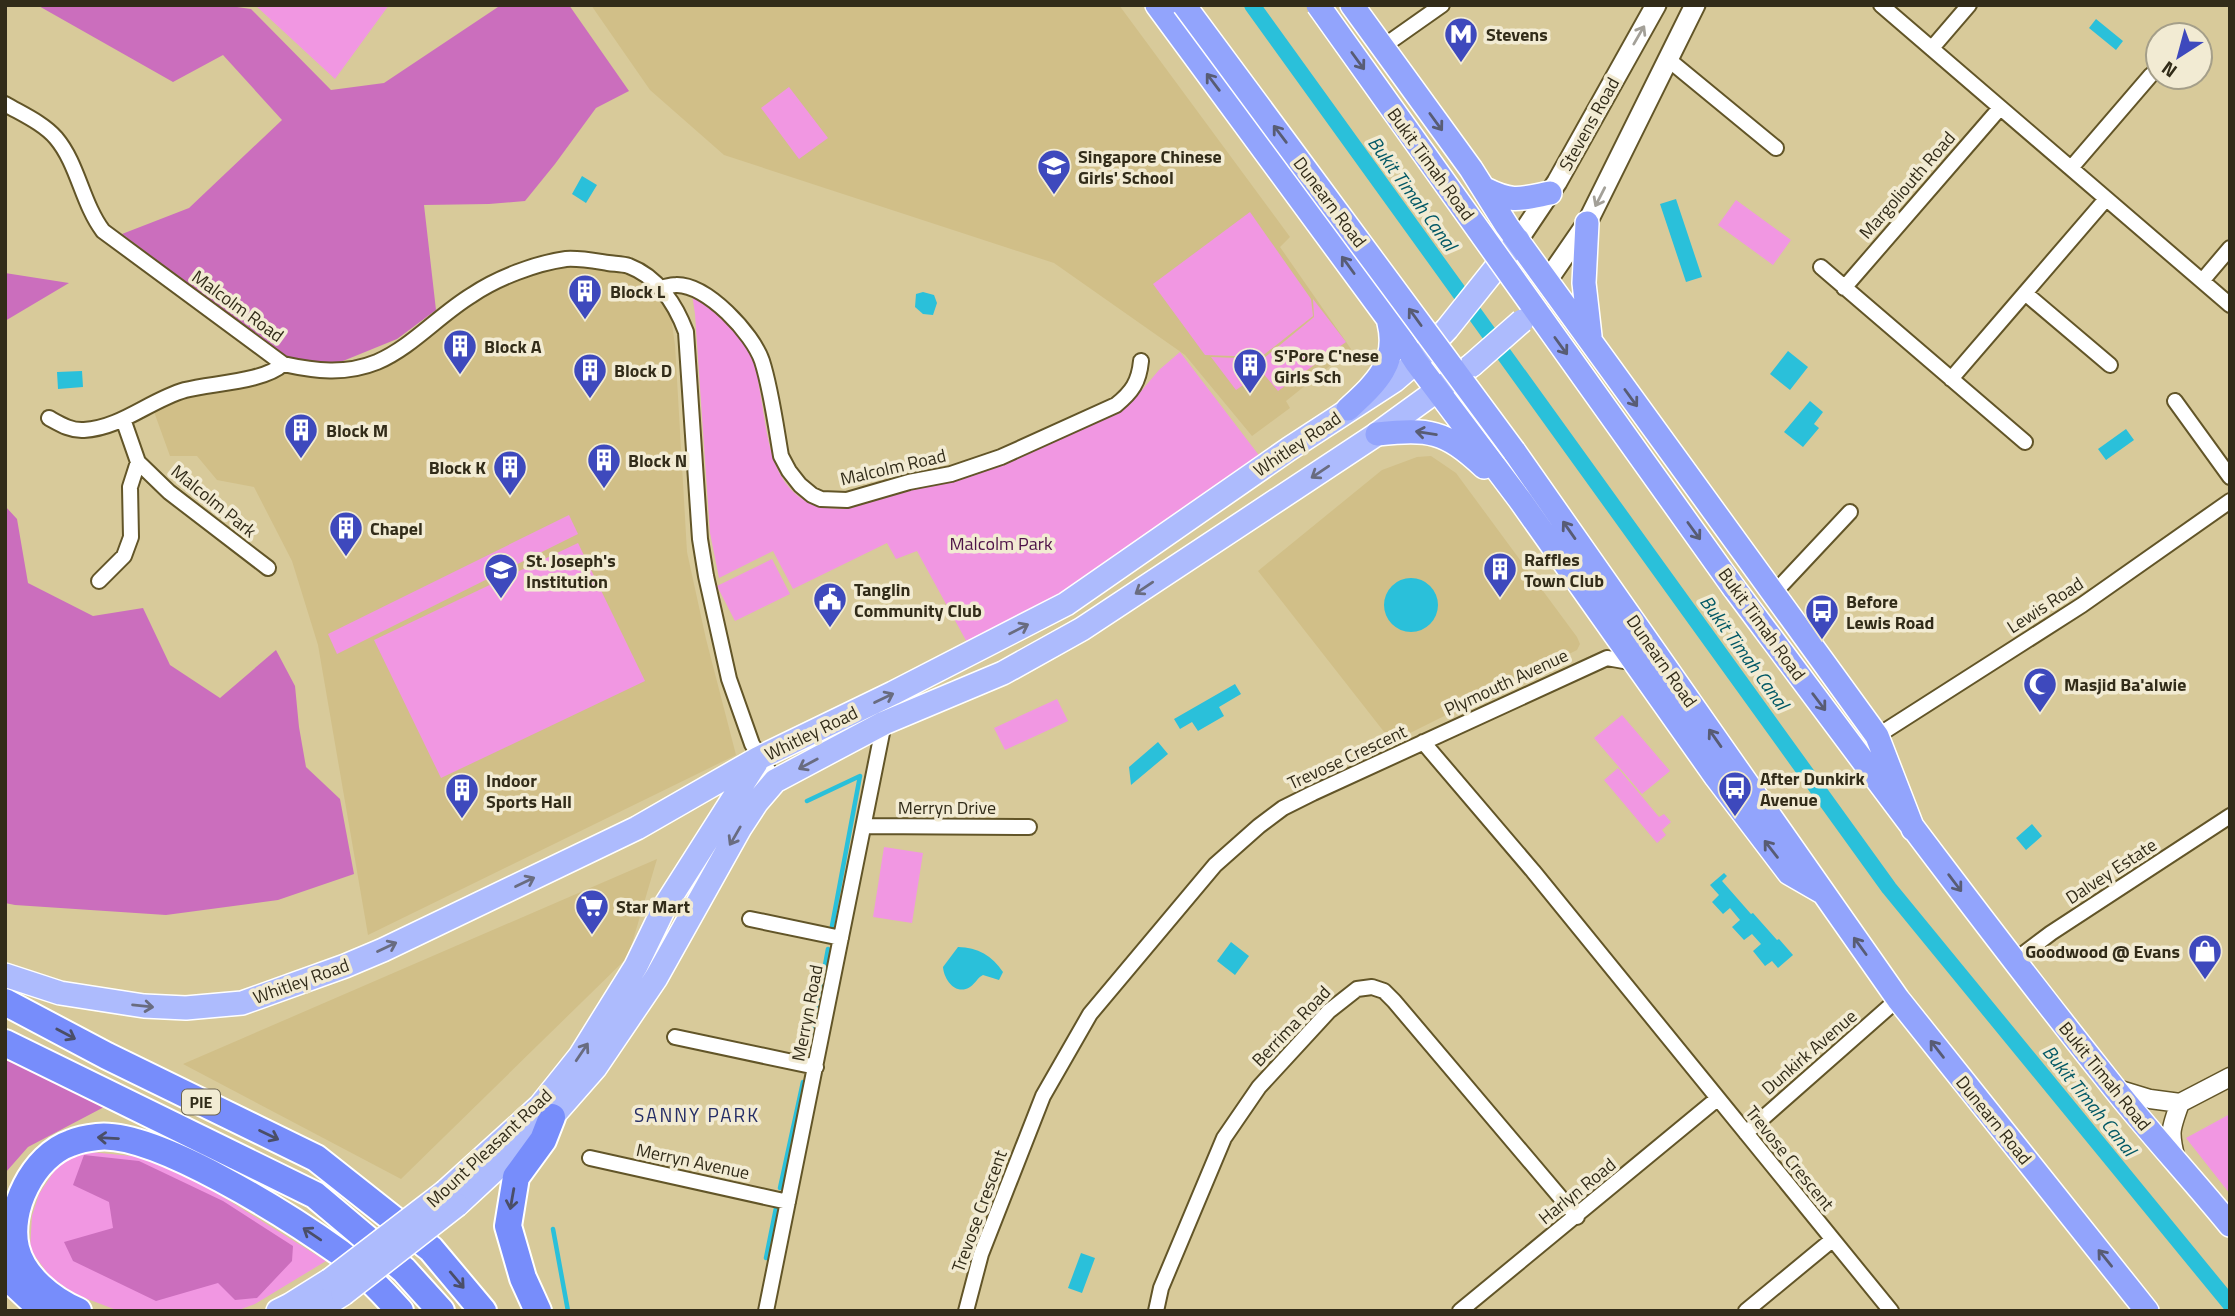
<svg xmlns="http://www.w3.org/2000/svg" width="2235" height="1316" font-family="'Titillium Web',sans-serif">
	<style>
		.built { fill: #d1bf88 }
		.green { fill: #f197e2 }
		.forest { fill: #cb6ebd }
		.water { fill: #2ac0da }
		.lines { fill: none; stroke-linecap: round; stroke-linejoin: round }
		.stream { stroke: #2ac0da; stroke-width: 4.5 }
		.canal { stroke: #2ac0da; stroke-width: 16 }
		.minor-casing { stroke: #625528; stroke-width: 18 }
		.tertiary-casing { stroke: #625528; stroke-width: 21 }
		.secondary-casing { stroke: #625528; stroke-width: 23 }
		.primary-casing { stroke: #fff; stroke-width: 26 }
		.trunk-casing { stroke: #fff; stroke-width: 26 }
		.motorway-casing { stroke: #fff; stroke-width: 30 }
		.minor { stroke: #fff; stroke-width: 14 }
		.tertiary { stroke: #fff; stroke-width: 18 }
		.secondary { stroke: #fff; stroke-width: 19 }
		.primary { stroke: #adbbfd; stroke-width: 23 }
		.trunk { stroke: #92a4fc; stroke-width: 23 }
		.motorway { stroke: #778dfb; stroke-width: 26 }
		.primary-bridge-casing { stroke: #fff; stroke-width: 26; stroke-linecap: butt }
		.trunk-bridge-casing { stroke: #fff; stroke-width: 26; stroke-linecap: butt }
		.primary-bridge { stroke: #adbbfd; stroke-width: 23 }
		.trunk-bridge { stroke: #92a4fc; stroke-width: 23 }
		.oneway { stroke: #a3a098 }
		.oneway2 { stroke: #585c74 }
		.oneway3 { stroke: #696c80 }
		.oneway4 { stroke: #4a4e68 }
		.labels { text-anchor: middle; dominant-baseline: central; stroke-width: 7; stroke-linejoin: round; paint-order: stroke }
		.shield { fill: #f2ebd3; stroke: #6c6551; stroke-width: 2 }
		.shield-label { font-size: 16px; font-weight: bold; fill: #322c19 }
		.poi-label { font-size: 18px; font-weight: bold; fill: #322c19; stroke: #f2ebd3; text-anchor: start }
		.street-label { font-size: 18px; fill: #322c19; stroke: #f2ebd3 }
		.park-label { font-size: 18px; fill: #4e1347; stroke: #f2ebd3 }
		.water-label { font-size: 19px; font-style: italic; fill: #025865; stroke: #f2ebd3 }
		.neighbourhood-label { font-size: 19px; letter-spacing: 2px; fill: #242d66; stroke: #f2ebd3 }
	</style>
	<rect width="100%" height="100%" fill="#d8ca9a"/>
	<!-- built -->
	<path class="built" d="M591,5H1119L1290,237L1280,247L1351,349L1286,401L1290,408L1252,436L1185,355L1054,263L724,155L650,90Z
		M567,259L629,266L668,296L675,345L687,552L706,639L736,755L368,935L318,645L292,561L254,487L217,480L197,456H170L153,409L283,364L368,369L473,294Z
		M1431,456L1456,473L1577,637L1580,644L1577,650L1392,742L1258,571L1382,470L1417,457Z
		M657,859L628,957L401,1179L183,1064Z"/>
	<!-- green -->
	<path class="green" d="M255,5H389L335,79Z
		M789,87L828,138L799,159L761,108Z
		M1736,200L1791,240L1773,265L1718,225Z
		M1250,212L1311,299L1313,316L1261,357L1205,355L1153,284Z
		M692,294C716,311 740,332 754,360C758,369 758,382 760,392C768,434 769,489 817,506C825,509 836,508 844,509L1002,463L1120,411L1137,396L1159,370L1180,352L1261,458L1062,596L969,646L917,551L896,559L887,543L793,589L773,551L719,578L710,533L695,314Z
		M1313,299L1346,342L1278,391L1262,372L1236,390L1211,357L1263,359L1314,317Z
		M569,515L578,534L337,654L328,634Z
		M578,543L645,681L441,778L374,640Z
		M772,559L790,594L735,621L717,586Z
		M1057,699L1068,721L1005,750L994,728Z
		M1622,715L1670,771L1642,794L1594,738Z
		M1618,768L1659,817L1664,814L1671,822L1662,830L1666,835L1657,843L1604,780Z
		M884,847L923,853L912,923L873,917Z
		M2230,1114V1194L2186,1138Z
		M81,1151L141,1157L194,1179L326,1261L255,1304L236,1311H119L77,1295L51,1278L30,1249L32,1216L39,1194L59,1164Z"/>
	<!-- forest -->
	<path class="forest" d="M37,5H223L251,9L331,90L384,83L501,5H569L629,91L596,108L555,164L525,201L489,204L424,205L436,310L397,339L338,363L312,364L285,356L122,234L189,208L282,120L223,55L173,82Z
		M5,273L69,283L5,321Z
		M5,506L17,519L28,583L93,616L143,608L170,665L220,698L276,650L295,686L299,727L306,767L340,799L354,874L278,900L166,915L15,905L5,903Z
		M5,1053L106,1106L28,1147L6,1172L5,1176Z
		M84,1155L139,1161L223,1201L293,1246L292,1261L257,1298L235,1300L218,1283L156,1301L73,1261L64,1242L113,1228L109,1202L73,1185Z"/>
	<!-- water -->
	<path class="water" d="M2096,19L2123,41L2116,50L2089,28Z
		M582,176L597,185L586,203L572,194Z
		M1676,199L1702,277L1686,282L1660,204Z
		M923,292L934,295L937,303L933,315L923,314L915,307L916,294Z
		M1788,351L1808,367L1790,390L1770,374Z
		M82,371L83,387L58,389L57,372Z
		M1810,401L1823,412L1814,424L1819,428L1803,447L1784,432Z
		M2126,429L2134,440L2106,460L2098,449Z
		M1384 605a27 27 0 1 1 54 0a27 27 0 1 1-54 0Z
		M1235,684L1241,694L1219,707L1224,716L1198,731L1192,722L1180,729L1174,719Z
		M1158,742L1168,754L1131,785L1129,767Z
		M2032,824L2042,836L2026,850L2016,838Z
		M1724,873L1727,876L1722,881L1751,914L1753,913L1777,940L1779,939L1793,955L1778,968L1772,961L1765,966L1753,951L1761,944L1752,934L1744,940L1732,927L1740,920L1730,908L1723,914L1712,902L1719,895L1710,885Z
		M1231,942L1249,956L1235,975L1217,961Z
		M958,947C978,947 992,956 1003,972L999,980L983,975C977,978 976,983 970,987C956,996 944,980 943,967Z
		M1081,1253L1095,1258L1082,1293L1068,1288Z"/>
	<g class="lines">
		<!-- stream -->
		<path class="stream" d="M807,801L860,776
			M832,926L860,776
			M809,1051L828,949
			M780,1188L803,1082
			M553,1229L568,1311
			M766,1258L776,1208"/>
		<!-- canal -->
		<path class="canal" d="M1252,5L1889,888L2230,1304"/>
		<!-- minor casing -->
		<g class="minor-casing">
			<path id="minor" d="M1881,5L2230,305
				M1381,45L1388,43L1442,5
				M1932,48L1969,5
				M1669,60L1776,148
				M5,104C22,114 43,123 56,138C78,164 82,203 103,231L283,364C315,371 345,375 377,362C412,347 439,315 472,295C497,278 536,263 566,259C579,258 595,261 608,263C615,264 623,264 629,266C658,277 676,305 686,332L700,539L706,576L729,679L752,744L775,781
				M2071,168L2151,75
				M1821,267L2025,442
				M2202,281L2230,248
				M660,288C665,287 671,285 676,285C707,284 753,334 762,361C771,389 776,427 781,456L789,471L800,485L812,495L821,499L847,500L909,482L951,474L1001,457L1116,405C1132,392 1139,382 1141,361
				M1844,288L2000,108
				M2025,293L2110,365
				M1951,379L2106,199
				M2175,401L2230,477
				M49,418C60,424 71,431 84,430C121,428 150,400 185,390C212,383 264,382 283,364
				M123,419L138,462L169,492L268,568
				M99,581L124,556L131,537L130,487L138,462
				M1774,593L1850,512
				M1877,736L2082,605L2230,501
				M1423,742L1533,871L1891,1311
				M865,826L1029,827
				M750,919L841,938
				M2014,961L2051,933L2230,816
				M675,1037L816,1067
				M1746,1133L1898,999
				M590,1158L788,1202
				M766,1311L884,723
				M966,1311L981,1254L1043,1096L1090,1014L1215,865L1259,826L1283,808L1313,793L1607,658L1635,663
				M1156,1311L1161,1288L1224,1138L1259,1087L1329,1011L1357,989L1372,987L1384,991L1394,1001L1577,1217
				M1460,1311L1717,1099
				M1746,1311L1832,1240"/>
		</g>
		<!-- tertiary casing -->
		<g class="tertiary-casing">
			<path id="tertiary" d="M2114,1088L2150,1099L2180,1103L2230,1077
				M2176,1160C2169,1133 2170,1130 2180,1103"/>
		</g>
		<!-- secondary casing -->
		<g class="secondary-casing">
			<path id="secondary" d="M1518,240L1557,182L1656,5
				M1547,281L1587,223L1695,5"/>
		</g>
		<!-- primary casing -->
		<g class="primary-casing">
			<path id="primary" d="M5,975L60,993L144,1006L186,1008L242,1003L345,966L383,950L637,828L759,758L893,693L1066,604L1289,449L1395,380L1416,362L1447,329L1518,240
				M446,1191L540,1106L580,1056L636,966L665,906L756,763
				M457,1205L552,1117L595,1068L656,978L740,828L757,802L775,781L884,723L1003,673L1082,629L1377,434L1472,365
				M278,1311L290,1305L330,1280
				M316,1311L343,1294"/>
		</g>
		<!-- trunk casing -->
		<g class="trunk-casing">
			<path id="trunk" d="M1157,5L1389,320L1416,362L1520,500L1716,777L1789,873L1822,892
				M1352,5L1471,169L1507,226L1877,736L1913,829
				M1485,189C1513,203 1520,199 1550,193
				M1587,223L1584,283L1590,336
				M1348,409C1375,384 1399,363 1389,323
				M1377,434C1430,429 1444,430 1484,467
				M1514,451L1898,999L2147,1311
				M1734,588C1857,753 1979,918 2107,1079C2146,1129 2190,1176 2230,1225"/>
		</g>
		<!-- motorway casing -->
		<g class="motorway-casing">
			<path id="motorway" d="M5,1002L107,1056L316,1158L431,1249L483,1311
				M5,1043L315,1195L404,1270L441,1311
				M5,1275L37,1305
				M78,1311C52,1300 23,1277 16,1248C7,1210 33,1156 71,1143C78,1140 88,1138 97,1137C154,1130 291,1218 339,1252C361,1269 381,1290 400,1311
				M538,1311L523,1278L508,1226L516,1177L543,1140L552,1117"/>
		</g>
		<!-- minor -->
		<use href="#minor" class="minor"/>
		<!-- tertiary -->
		<use href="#tertiary" class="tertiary"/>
		<!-- secondary -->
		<use href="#secondary" class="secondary"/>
		<!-- primary -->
		<use href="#primary" class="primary"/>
		<!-- trunk -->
		<use href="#trunk" class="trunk"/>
		<!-- motorway -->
		<use href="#motorway" class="motorway"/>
		<!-- primary-bridge casing -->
		<g class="primary-bridge-casing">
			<path id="primary-bridge" d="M1472,365L1522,321
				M330,1280L446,1191
				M343,1294L457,1205"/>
		</g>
		<!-- trunk-bridge casing -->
		<g class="trunk-bridge-casing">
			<path id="trunk-bridge" d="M1184,5L1514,451
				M1318,5L1734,588"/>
		</g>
		<!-- primary-bridge -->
		<use href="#primary-bridge" class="primary-bridge"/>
		<!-- trunk-bridge -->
		<use href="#trunk-bridge" class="trunk-bridge"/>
	</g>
	<!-- one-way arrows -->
	<defs><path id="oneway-shaft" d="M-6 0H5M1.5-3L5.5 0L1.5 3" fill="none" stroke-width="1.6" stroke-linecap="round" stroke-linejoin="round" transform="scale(1.75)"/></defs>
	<g class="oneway">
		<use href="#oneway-shaft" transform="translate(1639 35) rotate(-60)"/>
		<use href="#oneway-shaft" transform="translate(1600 197) rotate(117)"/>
	</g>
	<g class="oneway2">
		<use href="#oneway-shaft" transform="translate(1358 61) rotate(54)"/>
		<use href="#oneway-shaft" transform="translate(1213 82) rotate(-127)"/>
		<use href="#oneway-shaft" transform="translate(1436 122) rotate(54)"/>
		<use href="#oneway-shaft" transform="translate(1280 134) rotate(-127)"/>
		<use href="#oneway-shaft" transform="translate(1348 265) rotate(-126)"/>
		<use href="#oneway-shaft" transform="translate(1415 317) rotate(-126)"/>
		<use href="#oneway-shaft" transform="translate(1561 346) rotate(54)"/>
		<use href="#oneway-shaft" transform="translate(1631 398) rotate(54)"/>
		<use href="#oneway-shaft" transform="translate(1426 433) rotate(-171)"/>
		<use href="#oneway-shaft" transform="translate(1569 530) rotate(-125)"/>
		<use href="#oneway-shaft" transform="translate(1694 531) rotate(54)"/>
		<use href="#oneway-shaft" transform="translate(1819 702) rotate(53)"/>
		<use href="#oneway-shaft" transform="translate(1715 738) rotate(-125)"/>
		<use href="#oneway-shaft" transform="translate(1771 849) rotate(-128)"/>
		<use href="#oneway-shaft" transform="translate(1955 883) rotate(53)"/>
		<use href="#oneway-shaft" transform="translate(1860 946) rotate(-126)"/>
		<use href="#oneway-shaft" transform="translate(1937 1049) rotate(-128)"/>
		<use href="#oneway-shaft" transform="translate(2105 1258) rotate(-129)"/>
	</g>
	<g class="oneway3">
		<use href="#oneway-shaft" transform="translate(1320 472) rotate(146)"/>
		<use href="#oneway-shaft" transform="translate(1144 588) rotate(146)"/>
		<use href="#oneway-shaft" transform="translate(1019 629) rotate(-27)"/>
		<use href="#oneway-shaft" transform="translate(884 698) rotate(-26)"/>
		<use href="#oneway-shaft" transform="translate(808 764) rotate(152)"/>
		<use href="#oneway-shaft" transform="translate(735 836) rotate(120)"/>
		<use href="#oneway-shaft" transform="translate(525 882) rotate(-26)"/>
		<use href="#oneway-shaft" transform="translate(387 947) rotate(-25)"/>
		<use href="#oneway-shaft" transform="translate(143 1006) rotate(6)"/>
		<use href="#oneway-shaft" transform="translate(582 1052) rotate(-56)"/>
	</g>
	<g class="oneway4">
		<use href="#oneway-shaft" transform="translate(66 1034) rotate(28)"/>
		<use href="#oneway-shaft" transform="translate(269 1135) rotate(26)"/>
		<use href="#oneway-shaft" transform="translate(108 1138) rotate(-177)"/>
		<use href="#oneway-shaft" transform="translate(512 1199) rotate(100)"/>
		<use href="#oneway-shaft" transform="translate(312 1234) rotate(-146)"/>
		<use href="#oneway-shaft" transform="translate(457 1280) rotate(50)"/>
	</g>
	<!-- icons -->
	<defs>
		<g id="metro-pin" transform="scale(1.75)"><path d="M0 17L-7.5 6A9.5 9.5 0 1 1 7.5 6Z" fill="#3e49bd" stroke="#f2ebd3"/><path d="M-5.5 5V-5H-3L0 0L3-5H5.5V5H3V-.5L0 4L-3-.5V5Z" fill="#fff"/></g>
		<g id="school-pin" transform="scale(1.75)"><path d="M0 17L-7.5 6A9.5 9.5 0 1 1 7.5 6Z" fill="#3e49bd" stroke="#f2ebd3"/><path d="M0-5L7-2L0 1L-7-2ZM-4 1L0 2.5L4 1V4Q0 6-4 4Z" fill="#fff"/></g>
		<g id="building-pin" transform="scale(1.75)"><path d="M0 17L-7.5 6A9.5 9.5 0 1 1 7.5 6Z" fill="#3e49bd" stroke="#f2ebd3"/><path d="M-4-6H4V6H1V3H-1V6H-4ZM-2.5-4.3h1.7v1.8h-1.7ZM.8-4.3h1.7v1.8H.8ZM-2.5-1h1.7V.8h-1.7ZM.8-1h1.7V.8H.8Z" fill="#fff"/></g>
		<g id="civic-pin" transform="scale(1.75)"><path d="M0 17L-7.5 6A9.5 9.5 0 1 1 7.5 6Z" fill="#3e49bd" stroke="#f2ebd3"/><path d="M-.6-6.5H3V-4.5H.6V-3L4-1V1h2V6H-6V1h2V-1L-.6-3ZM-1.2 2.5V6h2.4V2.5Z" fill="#fff"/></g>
		<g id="bus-pin" transform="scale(1.75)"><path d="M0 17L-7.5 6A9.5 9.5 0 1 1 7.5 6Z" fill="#3e49bd" stroke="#f2ebd3"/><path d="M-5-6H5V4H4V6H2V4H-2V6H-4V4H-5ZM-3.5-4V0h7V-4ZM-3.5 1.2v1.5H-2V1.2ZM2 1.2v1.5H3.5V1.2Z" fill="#fff"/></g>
		<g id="mosque-pin" transform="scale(1.75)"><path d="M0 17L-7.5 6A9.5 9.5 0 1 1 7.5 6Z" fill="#3e49bd" stroke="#f2ebd3"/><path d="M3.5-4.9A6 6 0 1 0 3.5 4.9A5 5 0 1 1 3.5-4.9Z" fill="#fff"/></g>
		<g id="supermarket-pin" transform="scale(1.75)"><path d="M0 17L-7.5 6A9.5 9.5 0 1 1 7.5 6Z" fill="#3e49bd" stroke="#f2ebd3"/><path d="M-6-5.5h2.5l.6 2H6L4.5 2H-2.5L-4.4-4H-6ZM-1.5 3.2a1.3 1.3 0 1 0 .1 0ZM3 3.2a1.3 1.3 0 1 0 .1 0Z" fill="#fff"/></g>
		<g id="shop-pin" transform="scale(1.75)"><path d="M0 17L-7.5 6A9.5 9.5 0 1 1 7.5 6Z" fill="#3e49bd" stroke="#f2ebd3"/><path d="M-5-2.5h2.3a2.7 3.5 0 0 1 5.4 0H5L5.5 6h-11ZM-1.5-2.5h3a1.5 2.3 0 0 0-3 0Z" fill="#fff"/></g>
	</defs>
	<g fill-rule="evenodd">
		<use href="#metro-pin" x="1461" y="34"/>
		<use href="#school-pin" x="1054" y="166"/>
		<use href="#building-pin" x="585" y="291"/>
		<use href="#building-pin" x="460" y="346"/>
		<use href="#building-pin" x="1250" y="365"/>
		<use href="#building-pin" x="590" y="370"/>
		<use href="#building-pin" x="301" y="430"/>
		<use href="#building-pin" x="604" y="460"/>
		<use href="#building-pin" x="510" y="467"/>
		<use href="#building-pin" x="346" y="528"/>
		<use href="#building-pin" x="1500" y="569"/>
		<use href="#school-pin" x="501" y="570"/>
		<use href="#civic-pin" x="830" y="599"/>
		<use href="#bus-pin" x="1822" y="611"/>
		<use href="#mosque-pin" x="2040" y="684"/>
		<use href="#bus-pin" x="1735" y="788"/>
		<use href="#building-pin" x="462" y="790"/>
		<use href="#supermarket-pin" x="592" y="906"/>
		<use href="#shop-pin" x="2205" y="951"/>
	</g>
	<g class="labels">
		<!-- shield labels -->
		<rect class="shield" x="182" y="1089.5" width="38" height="25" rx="5"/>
		<g class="shield-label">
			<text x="201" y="1102">PIE</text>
		</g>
		<!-- poi labels -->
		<g class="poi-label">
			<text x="1486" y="34">Stevens</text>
			<text x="1078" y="156">Singapore Chinese<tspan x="1078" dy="21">Girls' School</tspan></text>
			<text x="610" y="291">Block L</text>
			<text x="484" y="346">Block A</text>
			<text x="1274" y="355">S'Pore C'nese<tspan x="1274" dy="21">Girls Sch</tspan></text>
			<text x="614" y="370">Block D</text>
			<text x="326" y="430">Block M</text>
			<text x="628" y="460">Block N</text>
			<text x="486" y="467" text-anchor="end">Block K</text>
			<text x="370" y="528">Chapel</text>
			<text x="1524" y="559">Raffles<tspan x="1524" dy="21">Town Club</tspan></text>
			<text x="526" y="560">St. Joseph's<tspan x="526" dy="21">Institution</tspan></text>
			<text x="854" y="589">Tanglin<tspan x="854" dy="21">Community Club</tspan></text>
			<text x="1846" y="601">Before<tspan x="1846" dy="21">Lewis Road</tspan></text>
			<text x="2064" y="684">Masjid Ba'alwie</text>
			<text x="1760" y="778">After Dunkirk<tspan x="1760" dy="21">Avenue</tspan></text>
			<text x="486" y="780">Indoor<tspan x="486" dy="21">Sports Hall</tspan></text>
			<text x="616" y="906">Star Mart</text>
			<text x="2180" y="951" text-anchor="end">Goodwood @ Evans</text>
		</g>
		<!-- street labels -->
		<g class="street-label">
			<text transform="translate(1589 124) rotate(-61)">Stevens Road</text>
			<text transform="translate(1431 164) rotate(54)">Bukit Timah Road</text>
			<text transform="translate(1907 185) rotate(-49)">Margoliouth Road</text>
			<text transform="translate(1330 202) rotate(53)">Dunearn Road</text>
			<text transform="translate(238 306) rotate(36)">Malcolm Road</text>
			<text transform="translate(1297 444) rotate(-34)">Whitley Road</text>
			<text transform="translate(893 467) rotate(-13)">Malcolm Road</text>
			<text transform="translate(214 501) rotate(39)">Malcolm Park</text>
			<text transform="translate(2045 605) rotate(-33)">Lewis Road</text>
			<text transform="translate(1762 624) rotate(54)">Bukit Timah Road</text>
			<text transform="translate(1662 661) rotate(55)">Dunearn Road</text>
			<text transform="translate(1506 682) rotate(-25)">Plymouth Avenue</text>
			<text transform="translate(811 733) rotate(-26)">Whitley Road</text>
			<text transform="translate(1347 757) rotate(-25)">Trevose Crescent</text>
			<text x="947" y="807">Merryn Drive</text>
			<text transform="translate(2111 871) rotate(-33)">Dalvey Estate</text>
			<text transform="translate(301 981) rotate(-20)">Whitley Road</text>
			<text transform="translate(807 1013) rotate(-79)">Merryn Road</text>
			<text transform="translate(1291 1026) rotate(-46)">Berrima Road</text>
			<text transform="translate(1809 1052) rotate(-41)">Dunkirk Avenue</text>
			<text transform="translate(2105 1076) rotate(51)">Bukit Timah Road</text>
			<text transform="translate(1994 1120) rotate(51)">Dunearn Road</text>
			<text transform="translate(489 1148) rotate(-43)">Mount Pleasant Road</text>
			<text transform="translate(1790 1158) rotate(51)">Trevose Crescent</text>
			<text transform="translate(693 1161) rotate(12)">Merryn Avenue</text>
			<text transform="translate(1577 1191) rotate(-39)">Harlyn Road</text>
			<text transform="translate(979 1211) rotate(-70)">Trevose Crescent</text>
		</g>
		<!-- park labels -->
		<g class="park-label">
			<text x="1001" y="543">Malcolm Park</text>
		</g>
		<!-- water labels -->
		<g class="water-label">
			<text transform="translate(1413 193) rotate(54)">Bukit Timah Canal</text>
			<text transform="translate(1745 652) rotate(54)">Bukit Timah Canal</text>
			<text transform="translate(2090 1100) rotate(51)">Bukit Timah Canal</text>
		</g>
		<!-- neighbourhood labels -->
		<g class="neighbourhood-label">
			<text x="697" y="1114">SANNY PARK</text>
		</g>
	</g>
	<!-- border -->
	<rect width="2235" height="1316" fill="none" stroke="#322c19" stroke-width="14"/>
	<!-- north arrow -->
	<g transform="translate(2179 56) rotate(216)"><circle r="33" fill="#f2ebd3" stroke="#a59f89" stroke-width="2"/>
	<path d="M0-5L12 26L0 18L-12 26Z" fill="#3e49bd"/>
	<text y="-10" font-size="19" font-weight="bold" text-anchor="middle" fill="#322c19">N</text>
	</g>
</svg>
